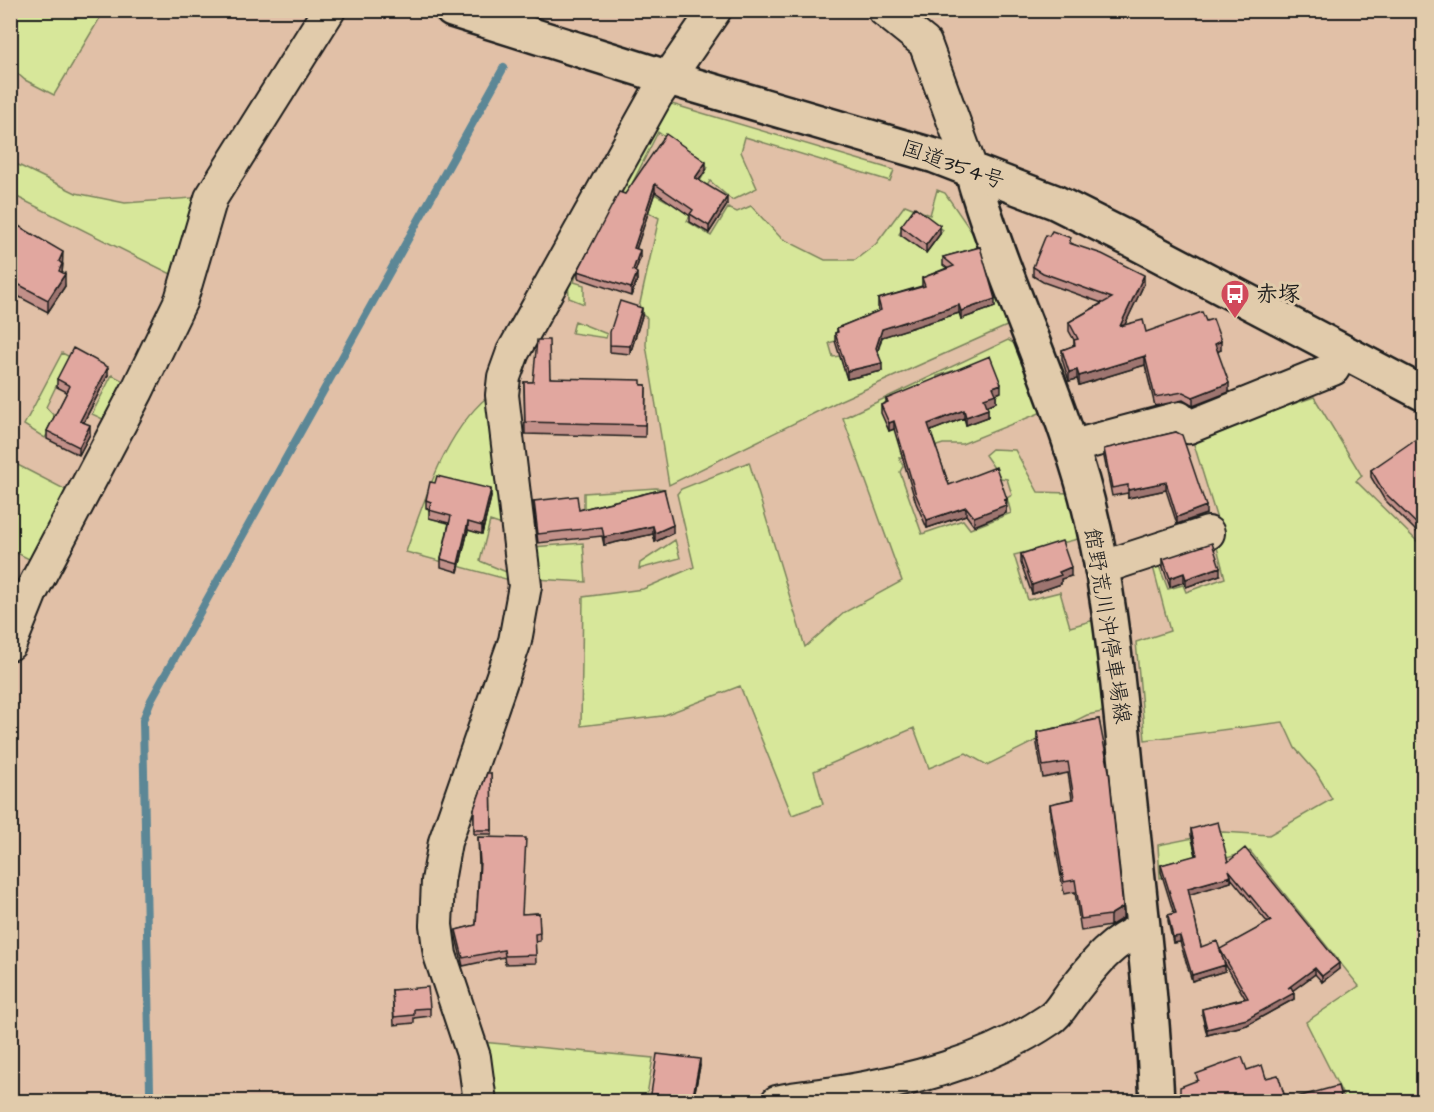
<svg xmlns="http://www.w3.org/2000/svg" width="1434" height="1112" font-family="'Architects Daughter','Klee One',sans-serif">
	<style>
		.green { fill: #d7e79a; stroke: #7a825b; stroke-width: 1.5; fill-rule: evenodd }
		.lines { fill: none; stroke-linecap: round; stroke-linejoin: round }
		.stream { stroke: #5c8796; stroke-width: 8 }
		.minor-casing { stroke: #1c1c1c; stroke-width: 36 }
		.major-casing { stroke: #1c1c1c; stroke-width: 38 }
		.highway-casing { stroke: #1c1c1c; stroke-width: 38 }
		.minor { stroke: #e1cbab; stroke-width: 32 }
		.major { stroke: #e1cbab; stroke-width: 33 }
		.highway { stroke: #e1cbab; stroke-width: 33 }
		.wall { fill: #c29089; stroke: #1c1c1c; stroke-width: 1.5; fill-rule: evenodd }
		.shaded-wall { fill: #9e756f; stroke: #1c1c1c; stroke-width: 1.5 }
		.building { fill: #e1a79f; stroke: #1c1c1c; stroke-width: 1.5 }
		.labels { text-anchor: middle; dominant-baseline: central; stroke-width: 6; stroke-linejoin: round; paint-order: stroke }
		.street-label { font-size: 22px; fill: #1c1c1c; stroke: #e1cbab }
		.poi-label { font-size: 22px; font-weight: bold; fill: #1c1c1c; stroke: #e1cbab; text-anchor: start }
	</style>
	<rect width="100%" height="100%" fill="#e1c0a7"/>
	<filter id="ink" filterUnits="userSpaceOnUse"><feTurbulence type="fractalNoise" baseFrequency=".0167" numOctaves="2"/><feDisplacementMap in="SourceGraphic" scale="12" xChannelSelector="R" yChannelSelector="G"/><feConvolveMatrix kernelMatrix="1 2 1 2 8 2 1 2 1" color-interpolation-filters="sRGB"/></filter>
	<g filter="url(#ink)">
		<!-- green -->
		<path class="green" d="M11,10L104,11L54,95L25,80L11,68Z
			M665,102L894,170L890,181L745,137L741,152L757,188L732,200L710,181L687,221L711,236L728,208L737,212L751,206L781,238L825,260H855L876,244L905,205L930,215L937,190L945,193L978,241L1009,325L841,400L669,485L646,345L647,318L638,312L659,218L612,192ZM658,132L708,167L687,204L673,194L667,201L633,182ZM908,221L933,222L943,230L926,253L899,234ZM924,293L978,312L959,313L934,321ZM907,299L915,326L886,335ZM838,340L882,371L847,379L840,356L833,357L829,343Z
			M16,164L76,193L125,203L205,197L177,277L11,194L10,171Z
			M587,242L574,282L584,285V304L569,298L568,278Z
			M575,321L607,334L606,338L572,333Z
			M1008,340L1017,345L1042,412L962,444H943L899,458L903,466L900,472L922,534L963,520L970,529L1011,513L1007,498L1012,495L1007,479L1001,478L985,455L992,449L1015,450L1038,492L1068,493L1078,539L1014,555L1028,600L1060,592L1070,627L1094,620L1107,711L1087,715L987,765L966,753L929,768L914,728L814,771L823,804L792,815L740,686L662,716L581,726L583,597L643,589L694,567L677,494L681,489L749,462L805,647L845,612L902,581L843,418ZM952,371L954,378L988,416L967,425L964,418L933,430L937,376Z
			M62,353L70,357L46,407L56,418L45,438L24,425Z
			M112,375L129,384L109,422L92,414Z
			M496,390L508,527L490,521L480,561L516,576L513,581L406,552C426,496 446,426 496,390ZM431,510L482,534L468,530L466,538L451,524L429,518Z
			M1314,397L1362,476L1356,481L1423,547V1101H1346L1306,1022L1359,986L1250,851L1160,878L1158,845L1223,832L1269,835L1332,799L1316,772L1295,748L1283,722L1145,740L1136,642L1170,631L1152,563L1157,561L1168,589L1183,585L1186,592L1225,578L1213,532L1220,529L1192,438Z
			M10,461L72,493L35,562L11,550Z
			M656,488L665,489L664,493L584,515V493Z
			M675,540L680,558L639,569L640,563Z
			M583,543L586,582L535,579L532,547Z
			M481,1042L653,1058L646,1101H490Z"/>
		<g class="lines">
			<!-- stream -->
			<path class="stream" d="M146,1102L150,1091L143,720L151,700L504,67"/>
			<!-- minor casing -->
			<g class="minor-casing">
				<path id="minor" d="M884,10L925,43L971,169
					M1070,447L1179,418L1189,427L1333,369L1343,352
					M1101,568L1208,533
					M10,644L31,592L137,391L181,300L211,198L329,10
					M480,1102L474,1057L440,955L436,925L438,881L445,842L515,641L525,586L502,395L504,377L513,352L656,96L715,10
					M777,1102C796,1097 816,1096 835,1093C910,1081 987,1062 1050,1019C1058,1014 1064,1003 1070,995C1093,966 1108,943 1143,929"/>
			</g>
			<!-- major casing -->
			<g class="major-casing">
				<path id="major" d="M971,169C1001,275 1051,375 1082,481C1110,579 1118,684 1128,785C1139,891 1152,996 1157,1102"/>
			</g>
			<!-- highway casing -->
			<g class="highway-casing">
				<path id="highway" d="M452,10L669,78L935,156L1018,188L1055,202L1133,241L1424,394"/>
			</g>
			<!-- minor -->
			<use href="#minor" class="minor"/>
			<!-- major -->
			<use href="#major" class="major"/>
			<!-- highway -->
			<use href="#highway" class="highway"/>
		</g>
		<!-- wall -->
		<path class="wall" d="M246,10H256L254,14Z
			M706,170L699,180L727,205L709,233L690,222V216L655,192L636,249L640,258L635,272L637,280L631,296L578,278V271L625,194Z
			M10,221L63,264L62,273L65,286L48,312L10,292Z
			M901,226L940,234L926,253L901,235Z
			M1071,243L1144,284L1125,324L1146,332L1206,321L1221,350L1217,351L1229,392L1193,406L1183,400L1155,406L1145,365L1079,385L1077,379L1069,381L1062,359V350L1074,346V340L1069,331V322L1102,303L1043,282L1033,276V267Z
			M980,247L995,307L961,319L959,313L882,337L878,351L882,371L847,379L835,341V333L837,332V328L879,311L878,307V299L922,286V278L947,268L943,265V257Z
			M642,316L630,354L610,352V345Z
			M108,375L84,422L90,434L79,455L47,439V431L67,392L57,387V379Z
			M550,378L646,385L645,437L525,434L524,382H533Z
			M1001,392L996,394V402L987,406L988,417L966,425L964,418L930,431L949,485L1007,507L1006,508V513L974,526L966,515L927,528L916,503L894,429L889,431L881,413V405L886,403V399Z
			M1176,432L1206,514L1177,524L1166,490L1128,498V493L1112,496L1104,457V449Z
			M1424,439V539L1384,499L1371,477V470Z
			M664,489L673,533L655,542L653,534L604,545L602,536L538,543L534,509V501L579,510Z
			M491,497L482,534L468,530L458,572L441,567V559L449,523L429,518V509L426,508V500Z
			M1021,554L1071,576L1061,579V584L1032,594L1021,563Z
			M1163,559L1220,575L1186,587L1184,582L1170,587L1163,567Z
			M1099,719L1123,918L1110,926L1081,931L1075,892L1064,894L1050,815V804L1072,799L1068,773L1043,778L1037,744V732Z
			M491,773L492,834H474V809Z
			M1191,829L1228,862L1339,969L1322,982L1315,974L1293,990L1294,999L1247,1025L1207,1035L1202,1015V1009L1245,998L1224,962L1225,971L1192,981L1180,942L1173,943L1168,921V915L1174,914L1161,872V865L1196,856L1191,835ZM1231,878L1268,923L1220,950L1201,947L1189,894L1231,882Z
			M478,837L522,914L539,913L540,941L535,942L536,963L505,964L504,957L463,966L456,937V930L476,925L479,867Z
			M392,990L430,1008V1016L414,1018V1023L394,1025Z
			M700,1066L693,1101H651V1094Z"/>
		<!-- shaded-wall -->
		<path class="shaded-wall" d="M706,162V170L695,186V178Z
			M655,184V192L634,256V248Z
			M727,197V205L709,233V226Z
			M940,226V234L926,253V245Z
			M640,250V258L633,278V270Z
			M63,252L62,276L59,283V261Z
			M637,273V280L631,296V288Z
			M65,274V286L48,312V300Z
			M1144,275V284L1120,335V326Z
			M995,299V307L961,319V311Z
			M959,305V313L882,337L876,356V348L882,329Z
			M642,308V316L630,354V346Z
			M1221,341V350L1215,353V344Z
			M1145,356V365L1079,385V376Z
			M882,363V371L847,379V371Z
			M108,367V375L80,429V421Z
			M1077,370V379L1069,381V372Z
			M1229,383V392L1193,406V397Z
			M1001,384V392L996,394V402L984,407V398L993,387Z
			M988,409V417L966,425V417Z
			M964,410V418L928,432V424Z
			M894,421V429L889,431V423Z
			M90,425V434L79,455V447Z
			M1166,482V490L1128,498V490Z
			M491,489V497L482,534V526Z
			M1007,499L1006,513L974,526V517Z
			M1206,506V514L1177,524V517Z
			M966,507V515L927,528V520Z
			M468,522V530L458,572V564Z
			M673,525V533L655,542V533Z
			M653,526V534L604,545V537Z
			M1071,567V576L1061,579V584L1032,594V585L1059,572Z
			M1220,567V575L1186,587V579Z
			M1184,573V582L1170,587V578Z
			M1231,876V882L1188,895V888Z
			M1123,907V918L1110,926V915Z
			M1180,936V942L1173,943V937Z
			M1339,963V969L1322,982V976Z
			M1225,965V971L1192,981V975Z
			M1315,968V974L1288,994V988Z
			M1294,993V999L1247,1025L1207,1035V1029Z
			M700,1059V1066L693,1101V1096Z"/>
		<!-- building -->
		<path class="building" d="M666,134L706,162L695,178L727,197L709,226L690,214L693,210L655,184L634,248L640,250L633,270L637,273L631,288L578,271L619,192L625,194Z
			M915,207L940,226L926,245L901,226Z
			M10,221L63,252L59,261L62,264L59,271L65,274L48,300L10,280Z
			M1052,231L1071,238L1069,243L1102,254L1144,275L1120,326L1143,320L1146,332L1202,312L1206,321L1213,319L1221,341L1215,344L1229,383L1193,397L1183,392L1155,397L1145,356L1079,376L1077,370L1069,372L1062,350L1075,345L1074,340L1078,339L1069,322L1112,298L1043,273L1033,267L1046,235L1049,236Z
			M980,247L995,299L961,311L959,305L882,329L876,348L882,363L847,371L835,333L838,332L837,328L881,310L878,299L925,286L922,278L954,266L943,257Z
			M620,301L642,308L630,346L610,345V332Z
			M537,340H549L550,378L641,380V385H646L645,425L525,422L524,382H533Z
			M73,348L108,367L80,421L90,425L79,447L47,431L70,386L57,379Z
			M990,356L1001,384L993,387L996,394L984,398L988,409L966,417L964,410L928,424L949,485L996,467L1007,499L1004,500L1006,505L974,517L966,507L927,520L916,495L894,421L889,423L881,405L888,402L886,399Z
			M1176,432L1182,435L1206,506L1177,517L1166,482L1128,490V485L1112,488L1104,449Z
			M1416,439L1418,443L1424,439V487L1422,488L1424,490V531L1384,492L1371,470Z
			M437,476L491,489L482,526L468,522L458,564L441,559L451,516L429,510L431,502L426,500L430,482L435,483Z
			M664,489L673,525L655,533L653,526L604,537L602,527L538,534L534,501L577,496L579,510Z
			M1062,541L1071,567L1059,572L1061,575L1032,585L1021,554Z
			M1212,543L1220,567L1186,579L1184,573L1170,578L1163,559Z
			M1099,719L1109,771L1123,907L1110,915L1081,919L1075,880L1064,882L1050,804L1074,799L1068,762L1043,766L1037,732Z
			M487,773H491L492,830H474V809Z
			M1218,822L1228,862L1245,848L1339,963L1322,976L1315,968L1288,988L1291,987L1294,993L1247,1019L1207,1029L1202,1009L1248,998L1220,949L1271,921L1229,870L1231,876L1188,888L1201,947L1217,941L1225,965L1192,975L1180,936L1173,937L1168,915L1176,913L1161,865L1197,855L1191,829Z
			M478,837L526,838L522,914L539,913L540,933L535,934L536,955L505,956L504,950L463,958L456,930L476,925L480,862Z
			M428,987L430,1008L414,1009V1015L394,1017L392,990Z
			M657,1054L700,1059L693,1096L651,1094Z
			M1242,1057L1247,1070L1262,1065L1266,1078L1278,1075L1286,1100L1338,1086L1342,1101H1180V1087L1198,1080L1196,1074Z"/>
	</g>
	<!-- icons -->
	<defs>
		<g id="bus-pin" transform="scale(1.5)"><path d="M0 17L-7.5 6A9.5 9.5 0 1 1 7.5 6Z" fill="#d1495b" stroke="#e1cbab"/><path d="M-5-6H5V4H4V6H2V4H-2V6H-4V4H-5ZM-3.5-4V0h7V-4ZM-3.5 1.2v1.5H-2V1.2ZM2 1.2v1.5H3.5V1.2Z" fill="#fff"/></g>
	</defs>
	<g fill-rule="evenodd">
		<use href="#bus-pin" x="1235" y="294"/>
	</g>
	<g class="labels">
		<!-- street labels -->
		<g class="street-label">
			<text transform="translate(953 165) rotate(19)">国道354号</text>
			<text transform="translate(1107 626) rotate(81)">館野荒川沖停車場線</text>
		</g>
		<!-- poi labels -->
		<g class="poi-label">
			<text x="1256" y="294">赤塚</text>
		</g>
	</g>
	<!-- margin -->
	<rect width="1434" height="1112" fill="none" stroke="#e1cbab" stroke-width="36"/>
	<rect x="18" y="18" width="1398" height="1076" fill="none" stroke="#1c1c1c" stroke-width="2" filter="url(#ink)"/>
</svg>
